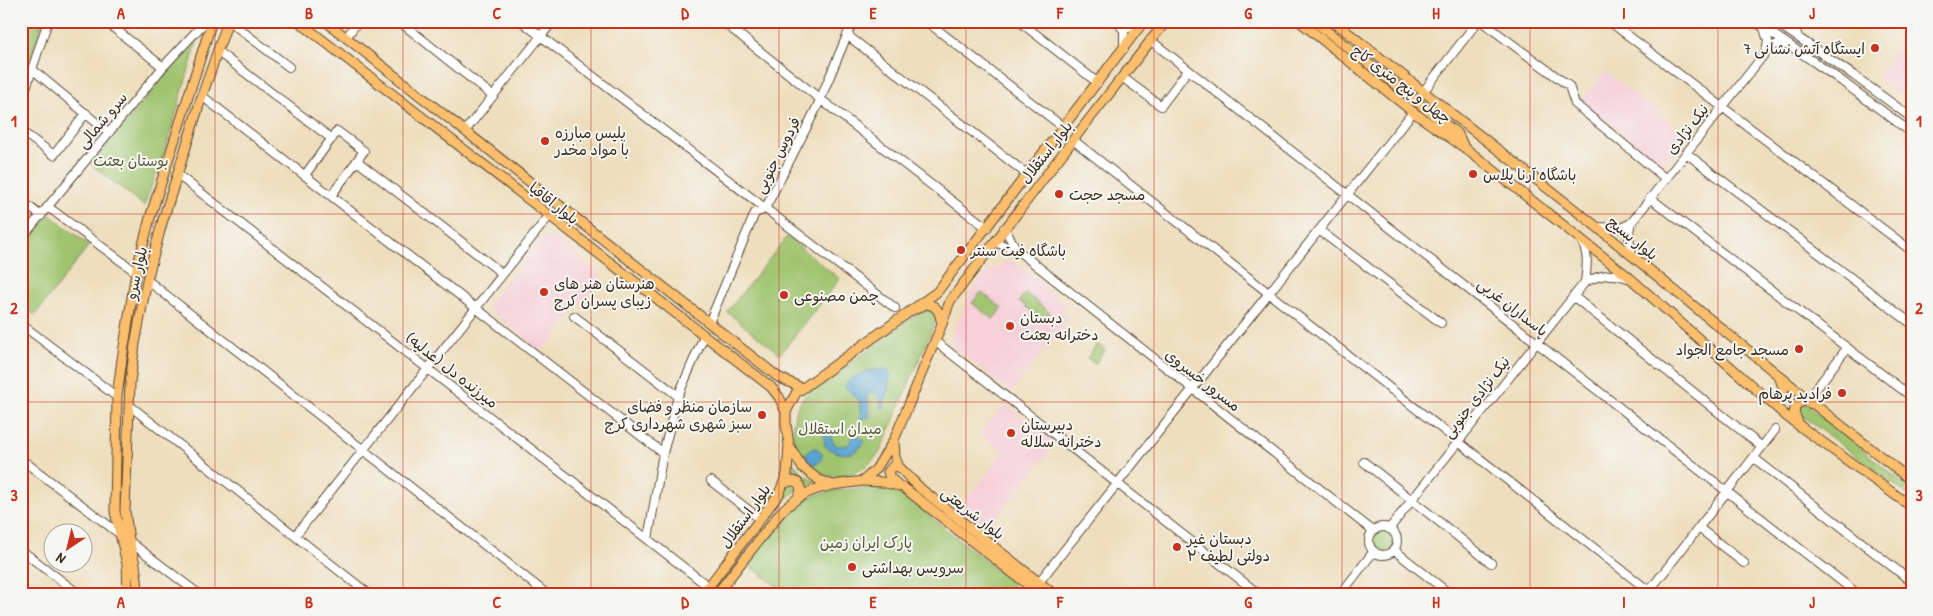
<svg xmlns="http://www.w3.org/2000/svg" width="1933" height="616" font-family="'Patrick Hand','Playpen Sans Arabic',sans-serif">
	<style>
		.built { fill: #f6cfd8 }
		.green { fill: #9fc46e; stroke: #6d7746 }
		.water { fill: #59a3d1; stroke: #4a6678 }
		.lines { fill: none; stroke-linecap: round; stroke-linejoin: round }
		.minor-casing { stroke: #564536; stroke-width: 10 }
		.major-casing { stroke: #564536; stroke-width: 11 }
		.minor { stroke: #fff; stroke-width: 8 }
		.major { stroke: #fabe6d; stroke-width: 9 }
		.grid { fill: none; stroke: #c8321e; stroke-width: 1; stroke-opacity: 0.55 }
		.poi-dot { fill: #c8321e; stroke: #f6f6f2; stroke-width: 2 }
		.labels { text-anchor: middle; dominant-baseline: central; stroke-width: 4; stroke-linejoin: round; paint-order: stroke }
		.poi-label { font-size: 15px; fill: #3b2a1e; stroke: #f6f6f2; text-anchor: start }
		.street-label { font-size: 15px; fill: #3b2a1e; stroke: #f6f6f2 }
		.park-label { font-size: 15px; fill: #595836; stroke: #f6f6f2 }
		.neatline { fill: none; stroke: #c8321e; stroke-width: 2 }
		.grid-label { font-size: 16px; text-anchor: middle; font-weight: bold; fill: #c8321e }
	</style>
	<rect width="100%" height="100%" fill="#f6f6f2"/>
	<filter id="ink" filterUnits="userSpaceOnUse"><feTurbulence type="fractalNoise" baseFrequency=".02" numOctaves="2"/><feDisplacementMap in="SourceGraphic" scale="10" xChannelSelector="R" yChannelSelector="G"/><feConvolveMatrix kernelMatrix="1 2 1 2 8 2 1 2 1" color-interpolation-filters="sRGB"/></filter>
	<filter id="wash" filterUnits="userSpaceOnUse"><feTurbulence type="fractalNoise" baseFrequency=".0096" numOctaves="4" result="noise"/><feDisplacementMap in="SourceGraphic" scale="20" xChannelSelector="R" yChannelSelector="G"/><feGaussianBlur stdDeviation="1.12" result="paint"/><feColorMatrix in="noise" values="0 0 0 0 0 0 0 0 0 0 0 0 0 0 0 0 0 1.4 0 .05"/><feComposite in="paint" operator="in"/></filter>
	<g filter="url(#wash)">
		<rect width="100%" height="100%" fill="#eedebd"/>
		<!-- built -->
		<path class="built" d="M1903,41L1912,47V103L1877,77Z
			M1605,71L1685,134L1664,160H1657L1581,101Z
			M553,237L603,276L542,352L486,307L541,238Z
			M1011,260L1066,304L1061,310L1070,317L1011,392L952,346L951,340L952,335L970,294L985,273Z
			M1005,403L1056,443L988,528L961,507L1003,452L980,433Z"/>
		<!-- green -->
		<path class="green" d="M21,21H43L21,86Z
			M521,21H553L541,37Z
			M199,35L167,144L144,206L91,164Z
			M47,213L89,245L35,315L21,305V247Z
			M787,237L840,279L780,354L727,312Z
			M981,292L1002,308L993,319L972,303Z
			M1026,293L1051,314L1044,322L1019,301Z
			M927,308H931L936,315V320L880,452C833,510 771,454 800,403C810,385 834,374 850,363C876,345 901,324 927,308Z
			M1097,344L1105,350L1095,364L1087,358Z
			M1806,404L1912,490V498L1800,414L1799,407Z
			M794,464L805,475L816,481L805,488L799,479L791,478Z
			M792,483L797,490L788,497L774,514L772,512L784,494L788,485Z
			M874,488L897,492L905,496L1011,582L1014,589L1013,595H789L747,564C759,548 775,522 790,509C812,490 846,489 874,488Z
			M1370 541a13 13 0 1 1 26 0a13 13 0 1 1-26 0Z"/>
		<!-- water -->
		<path class="water" d="M886,369L891,373L884,408H881C880,400 880,392 870,392L868,395L870,417L861,419L859,401L844,386C856,372 868,370 886,369Z
			M822,422C833,432 828,438 837,446L848,445L855,434L865,442C854,457 840,457 825,446Z
			M806 456a8 8 0 1 1 16 0a8 8 0 1 1-16 0Z"/>
	</g>
	<g filter="url(#ink)">
		<g class="lines">
			<!-- minor casing -->
			<g class="minor-casing">
				<path id="minor" d="M105,21L163,67
					M229,21L289,67
					M399,21L493,96
					M521,21L895,308
					M722,21L820,99L987,228
					M926,21L1063,127
					M1019,21L1098,83
					M1117,21L1124,31V49
					M1465,21L1473,28
					M1481,21L1569,86L1575,104L1666,179
					M1609,21L1912,251
					M1754,21L1836,77L1912,133
					M1774,21L1853,75L1912,118
					M1797,21L1794,25L1798,37
					M1120,24L1129,28L1132,26L1130,21
					M1764,28L1768,41L1766,52C1772,45 1777,43 1786,45
					M847,35L1028,175
					M346,38L358,21
					M1150,40L1859,595
					M217,51L332,139
					M32,69L109,133
					M1122,77L1161,106L1188,70
					M1423,92L1478,21
					M202,96L663,453
					M21,103L48,21
					M21,131L54,155L86,113
					M465,131L553,21
					M1073,140L1654,595
					M1686,153L1912,324
					M357,161L503,274
					M178,175L709,587
					M305,175L337,131L364,151L331,196
					M1650,198L1912,397
					M21,200L41,216
					M48,207L136,272
					M1631,223C1627,233 1630,245 1632,255
					M1597,227L1621,228L1631,223L1766,52
					M1004,228L1017,250
					M1319,230L1441,323
					M21,239L163,67L206,21
					M1581,240C1589,254 1587,266 1585,282
					M994,242L1017,250L1373,531
					M147,280L548,595
					M1573,296L1762,447
					M574,316L678,396
					M709,323L755,213L765,209L817,107L853,21
					M21,324L117,397
					M936,342L1260,595
					M1816,389L1847,348
					M129,405L370,595
					M1754,458L1912,582
					M21,459L200,595
					M1364,462L1491,563
					M711,481L760,519
					M1369 541a14 14 0 1 1 28 0a14 14 0 1 1-28 0Z
					M1699,528L1744,563
					M1389,529L1585,282C1601,275 1611,272 1628,278
					M295,536L549,216
					M648,539L663,453L678,396L704,336
					M21,550L80,595
					M1394,550L1451,595
					M1039,582L1413,112
					M1023,595L1030,586
					M1340,595L1374,551
					M1646,595L1775,430"/>
			</g>
			<!-- major casing -->
			<g class="major-casing">
				<path id="major" d="M298,21L771,387L779,397L786,412
					M325,21L778,377L802,388
					M1299,21L1413,112L1465,148L1630,278L1786,416L1912,507
					M1314,21L1458,134L1463,145
					M1333,21L1597,227L1815,405L1912,481
					M916,309L926,304C938,305 940,314 942,324L894,440L876,469L863,481L833,485L819,480L802,467L789,445L786,424V412L796,393L937,292L1144,21
					M942,324L950,301L1073,140L1166,21
					M1763,396C1773,398 1778,399 1784,390L1779,376
					M1800,427L1794,413L1796,404L1804,401L1812,404
					M894,440L895,457L899,467L921,489L1055,595
					M863,481L882,482L903,487L1041,595
					M785,483C796,477 805,486 798,497
					M897,484L890,478L888,472L893,466L899,467
					M128,595L127,564L115,512L117,397L122,359L136,272L150,218L212,21
					M139,595L135,564L129,540L125,511L130,383L135,344L147,280L162,223L202,96L228,21
					M702,595L779,494L787,474L789,445
					M716,595L780,513C796,497 811,489 833,485"/>
			</g>
			<!-- minor -->
			<use href="#minor" class="minor"/>
			<!-- major -->
			<use href="#major" class="major"/>
		</g>
	</g>
	<!-- grid -->
	<path class="grid" d="M215,21V595M403,21V595M591,21V595M779,21V595M966,21V595M1154,21V595M1342,21V595M1530,21V595M1718,21V595M21,214H1912M21,402H1912"/>
	<!-- markers -->
	<g class="poi-dot">
		<circle cx="1875" cy="48" r="5"/>
		<circle cx="545" cy="141" r="5"/>
		<circle cx="1473" cy="174" r="5"/>
		<circle cx="1059" cy="194" r="5"/>
		<circle cx="961" cy="250" r="5"/>
		<circle cx="544" cy="292" r="5"/>
		<circle cx="784" cy="295" r="5"/>
		<circle cx="1010" cy="326" r="5"/>
		<circle cx="1799" cy="349" r="5"/>
		<circle cx="1842" cy="393" r="5"/>
		<circle cx="762" cy="415" r="5"/>
		<circle cx="1011" cy="433" r="5"/>
		<circle cx="1177" cy="547" r="5"/>
		<circle cx="852" cy="567" r="5"/>
	</g>
	<g class="labels">
		<!-- poi labels -->
		<g class="poi-label">
			<text x="1865" y="48" text-anchor="end">ایستگاه آتش نشانی 7</text>
			<text x="555" y="132">پلیس مبارزه<tspan x="555" dy="17">با مواد مخدر</tspan></text>
			<text x="1483" y="174">باشگاه آرنا پلاس</text>
			<text x="1069" y="194">مسجد حجت</text>
			<text x="971" y="250">باشگاه فیت سنتر</text>
			<text x="554" y="283">هنرستان هنر های<tspan x="554" dy="17">زیبای پسران کرج</tspan></text>
			<text x="794" y="295">چمن مصنوعی</text>
			<text x="1020" y="317">دبستان<tspan x="1020" dy="17">دخترانه بعثت</tspan></text>
			<text x="1789" y="349" text-anchor="end">مسجد جامع الجواد</text>
			<text x="1832" y="393" text-anchor="end">فرادید پرهام</text>
			<text x="752" y="406" text-anchor="end">سازمان منظر و فضای<tspan x="752" dy="17">سبز شهری شهرداری کرج</tspan></text>
			<text x="1021" y="424">دبیرستان<tspan x="1021" dy="17">دخترانه سلاله</tspan></text>
			<text x="1187" y="538">دبستان غیر<tspan x="1187" dy="17">دولتی لطیف ۲</tspan></text>
			<text x="862" y="567">سرویس بهداشتی</text>
		</g>
		<!-- street labels -->
		<g class="street-label">
			<text transform="translate(1402 84) rotate(37)">چهل و پنج متری کاج</text>
			<text transform="translate(102 120) rotate(-50)">سرو شمالی</text>
			<text transform="translate(1687 129) rotate(-52)">نیک نژادی</text>
			<text transform="translate(1046 152) rotate(-52)">بلوار استقلال</text>
			<text transform="translate(777 155) rotate(-63)">فردوس جنوبی</text>
			<text transform="translate(554 203) rotate(38)">بلوار اقاقیا</text>
			<text transform="translate(1633 238) rotate(39)">بلوار بسیج</text>
			<text transform="translate(136 273) rotate(-77)">بلوار سرو</text>
			<text transform="translate(1513 307) rotate(38)">پاسداران غربی</text>
			<text transform="translate(452 370) rotate(38)">میرزنده دل (عدلیه)</text>
			<text transform="translate(1203 380) rotate(38)">مسرور خسروی</text>
			<text transform="translate(1476 397) rotate(-52)">نیک نژادی جنوبی</text>
			<text transform="translate(973 513) rotate(38)">بلوار شریعتی</text>
			<text transform="translate(745 516) rotate(-54)">بلوار استقلال</text>
		</g>
		<!-- park labels -->
		<g class="park-label">
			<text x="131" y="160">بوستان بعثت</text>
			<text x="840" y="428">میدان استقلال</text>
			<text x="866" y="542">پارک ایران زمین</text>
		</g>
	</g>
	<!-- margin -->
	<rect width="1933" height="616" fill="none" stroke="#f6f6f2" stroke-width="55"/>
	<!-- north arrow -->
	<g transform="translate(68 548) rotate(215)"><circle r="24" fill="#f6f6f2" stroke="#aba49d"/>
	<path d="M0-4L9 19L0 12L-9 19Z" fill="#c8321e"/>
	<text y="-8" font-size="14" font-weight="bold" text-anchor="middle" fill="#3b2a1e">N</text>
	</g>
	<rect x="28" y="28" width="1878" height="560" class="neatline"/>
	<g class="grid-label">
		<text x="121" y="19">A</text>
		<text x="309" y="19">B</text>
		<text x="497" y="19">C</text>
		<text x="685" y="19">D</text>
		<text x="873" y="19">E</text>
		<text x="1060" y="19">F</text>
		<text x="1248" y="19">G</text>
		<text x="1436" y="19">H</text>
		<text x="1624" y="19">I</text>
		<text x="1812" y="19">J</text>
		<text x="14" y="127">1</text>
		<text x="1919" y="127">1</text>
		<text x="14" y="314">2</text>
		<text x="1919" y="314">2</text>
		<text x="14" y="501">3</text>
		<text x="1919" y="501">3</text>
		<text x="121" y="608">A</text>
		<text x="309" y="608">B</text>
		<text x="497" y="608">C</text>
		<text x="685" y="608">D</text>
		<text x="873" y="608">E</text>
		<text x="1060" y="608">F</text>
		<text x="1248" y="608">G</text>
		<text x="1436" y="608">H</text>
		<text x="1624" y="608">I</text>
		<text x="1812" y="608">J</text>
	</g>
</svg>
